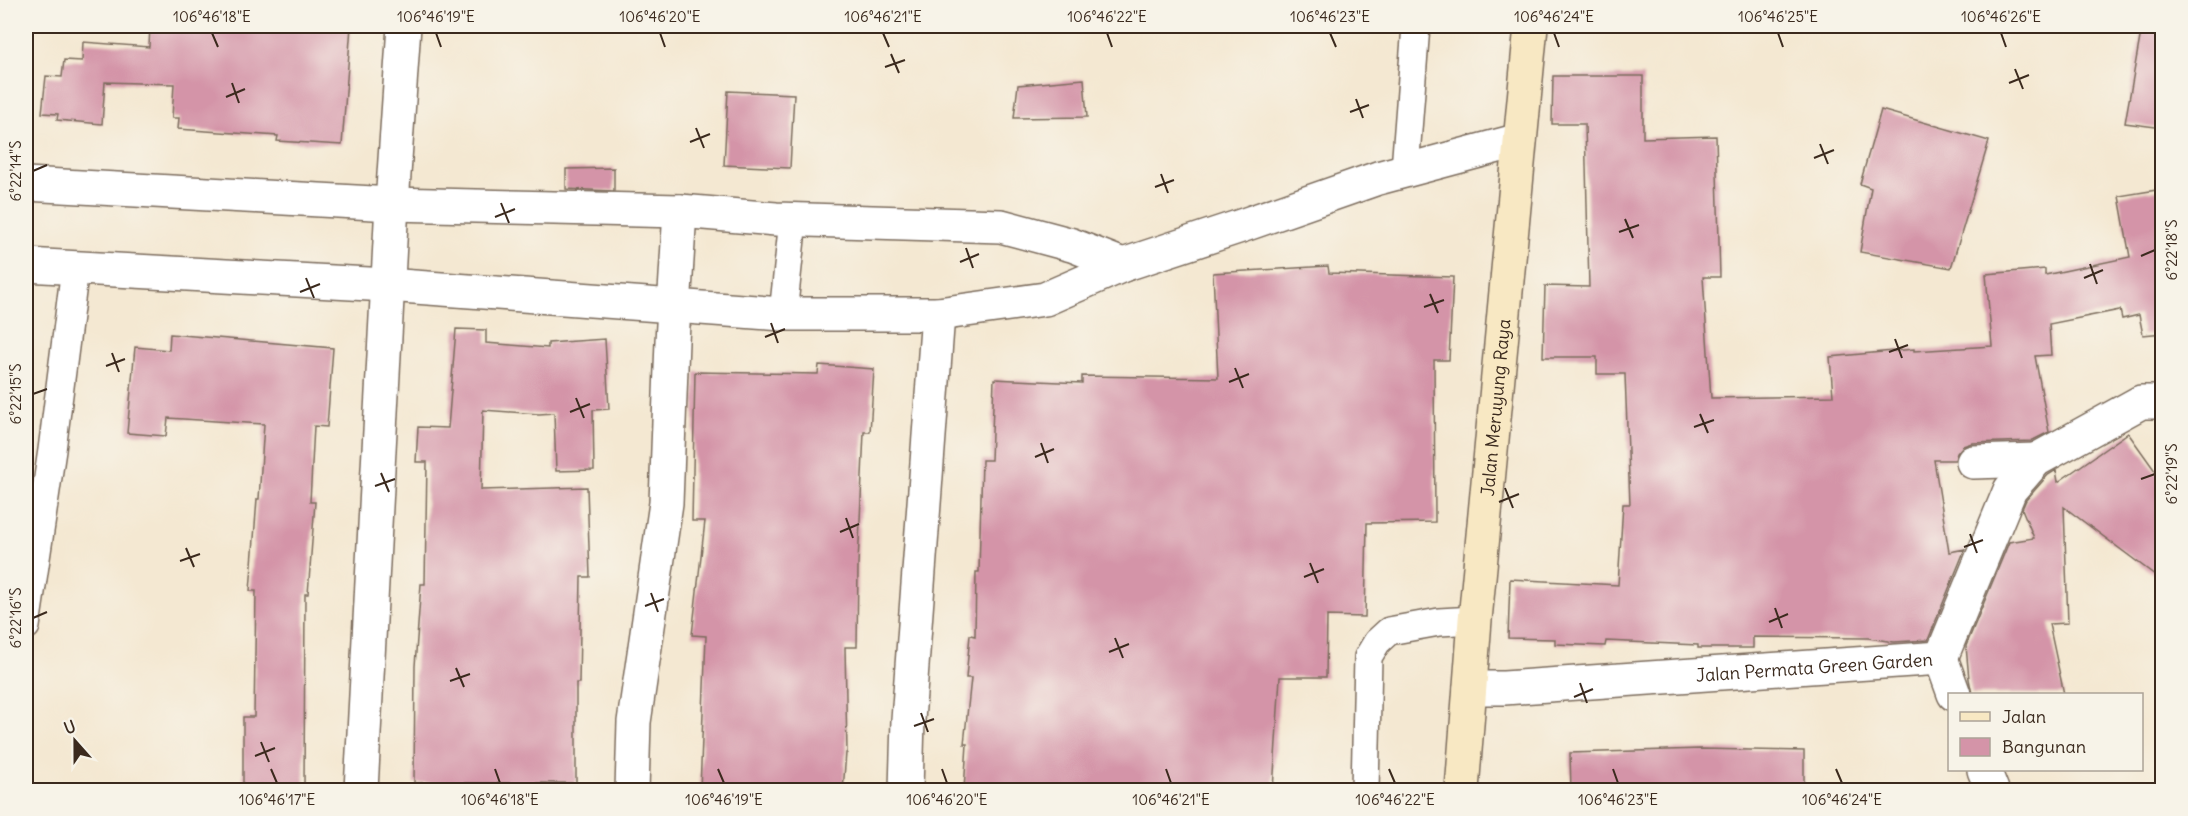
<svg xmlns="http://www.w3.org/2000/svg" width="2188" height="816" font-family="Delius,sans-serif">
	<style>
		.building { fill: #d494a8 }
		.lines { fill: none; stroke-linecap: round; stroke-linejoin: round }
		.service-casing { stroke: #7c6c5d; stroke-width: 30 }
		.minor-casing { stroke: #7c6c5d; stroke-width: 36 }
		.secondary-casing { stroke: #7c6c5d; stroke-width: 36 }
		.service { stroke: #fff; stroke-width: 27 }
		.minor { stroke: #fff; stroke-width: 33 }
		.secondary { stroke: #f8e8c3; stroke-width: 33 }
		.ticks { fill: none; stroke: #3b2a1e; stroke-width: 2 }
		.labels { text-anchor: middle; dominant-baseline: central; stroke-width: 6; stroke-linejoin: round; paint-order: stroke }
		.street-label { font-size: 18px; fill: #3b2a1e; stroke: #f7f3e8 }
		.neatline { fill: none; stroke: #3b2a1e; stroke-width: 2 }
		.ticks-label { font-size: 15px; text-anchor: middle; fill: #3b2a1e }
	</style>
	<rect width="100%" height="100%" fill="#f7f3e8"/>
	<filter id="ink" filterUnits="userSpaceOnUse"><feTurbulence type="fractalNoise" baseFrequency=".0167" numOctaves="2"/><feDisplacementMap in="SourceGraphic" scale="12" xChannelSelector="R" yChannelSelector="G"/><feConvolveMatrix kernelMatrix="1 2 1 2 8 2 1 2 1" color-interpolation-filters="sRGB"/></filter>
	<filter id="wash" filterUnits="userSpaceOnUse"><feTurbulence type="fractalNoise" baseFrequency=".008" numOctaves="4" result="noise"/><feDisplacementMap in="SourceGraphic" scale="24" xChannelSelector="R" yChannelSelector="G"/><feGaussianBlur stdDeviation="1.35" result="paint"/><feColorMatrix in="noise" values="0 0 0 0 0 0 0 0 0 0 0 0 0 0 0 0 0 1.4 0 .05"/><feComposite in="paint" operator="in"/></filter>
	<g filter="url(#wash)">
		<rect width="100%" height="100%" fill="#f4e8d2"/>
		<g id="blocks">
			<!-- building -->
			<path class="building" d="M150,26H351L342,145L277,141L278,136L178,129L179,118H172L174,84L105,82L102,124L57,120L58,114L42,113L46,76L62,77L64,60L82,61L83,42L149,47Z
				M2142,26H2163V128L2125,123Z
				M1553,76H1643V138L1716,136L1720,277H1703L1711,398L1833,396L1830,357L1914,349V351L1992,346L1986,274L2045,269V275L2130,257L2119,196L2163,189V333L2143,335L2139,315L2122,319L2120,310L2049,324L2051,355L2035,356L2049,432L2031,441L1972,443L1963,446L1957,453L1955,460H1934L1949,552L1965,549L1928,640L1894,642L1868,638L1753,637V648H1698V645L1606,641L1605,646L1555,644V639L1508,638L1510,579L1618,585L1623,504H1630L1625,374H1597V357H1543L1545,286L1589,287L1585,124H1552Z
				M1084,79L1087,117L1014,118L1018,85Z
				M728,91L794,94L790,168L724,165Z
				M1881,110L1989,141L1951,268L1860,252L1871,188L1860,184Z
				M614,168V191L566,189V169Z
				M1328,266L1329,273L1453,277L1449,360H1434L1435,522L1367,523L1365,617L1327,616L1326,677H1280L1273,790H964L967,744H964L971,678H966L970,635L975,636L976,572H979L982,460H991L994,379L1082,383V376L1218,378L1213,273Z
				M456,329L486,330V343L548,348V343L605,339L609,409L593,410L594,470L556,471L554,413L539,414L483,410L481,490L587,487L590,577H581L579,683H576V783H414L415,666L421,584H425L427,462H416L418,427L448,428Z
				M170,334L333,348L327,427L314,426L310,502H315L308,594H305L304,790H243V717H254L256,591H250L257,499H259L264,424L168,418L166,436L127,433L135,347L169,350Z
				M819,365L874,369L870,432H864L858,564L857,647H845L847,753H846L843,790H700L706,636L692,635L705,521H692L695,372L818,374Z
				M2128,433L2163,482V581L2064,507L2068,623L2049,624L2064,694H1972L1969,679L1966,646L2009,542L2034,538L2022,509L2026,500L2048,475L2056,470L2058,482Z
				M1701,749L1804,751V790H1571L1570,753Z"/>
		</g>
	</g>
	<g filter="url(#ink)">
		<use href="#blocks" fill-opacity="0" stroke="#7c6c5d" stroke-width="1.5"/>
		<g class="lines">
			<!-- service casing -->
			<g class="service-casing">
				<path id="service" d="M1405,169L1416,26
					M783,314L793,220
					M26,626L52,450L75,268
					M1365,790L1368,657L1377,642L1389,631L1439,622L1475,620"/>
			</g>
			<!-- minor casing -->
			<g class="minor-casing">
				<g id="minor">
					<path d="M26,184L392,204L680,211L776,219L1001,226L1072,245L1123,265"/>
					<path d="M26,265L387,285L783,314H938L1045,299L1123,265L1241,226L1378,178L1520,140"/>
					<path d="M1973,462L2036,460"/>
					<path d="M1941,658L2010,490L2036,460L2141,402H2162"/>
					<path d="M1941,658L1954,694"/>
					<path id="s1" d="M1470,688H1504L1941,658"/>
					<path d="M1984,770L1992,790"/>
					<path d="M361,790L392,204L404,26"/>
					<path d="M632,790L634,722L666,503L672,341L680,211"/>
					<path d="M906,790L908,720L938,314"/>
				</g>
			</g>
			<!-- secondary casing -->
			<g class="secondary-casing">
				<g id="secondary">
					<path id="s2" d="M1462,790L1475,620L1531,26"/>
				</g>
			</g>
			<!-- service -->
			<use href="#service" class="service"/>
			<!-- minor -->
			<use href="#minor" class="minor"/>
			<!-- secondary -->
			<use href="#secondary" class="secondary"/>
		</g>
	</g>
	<!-- ticks -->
	<path class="ticks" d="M212,33L218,47M436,33L441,47M660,33L665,47M883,33L889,47M1107,33L1112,47M1330,33L1336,47M1554,33L1559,47M1778,33L1783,47M2001,33L2006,47M891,54L899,73M885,67L905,60M2015,69L2023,89M232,83L239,103M2009,83L2029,75M226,97L245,89M1356,99L1363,118M1350,112L1369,105M696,128L704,148M690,142L710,134M1820,144L1828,164M1814,158L1834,150M33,171L47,165M1161,174L1168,193M1155,187L1174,180M501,203L509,223M495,217L515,209M1625,219L1633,238M1619,232L1639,225M966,248L973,268M2141,256L2155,250M960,262L979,254M2090,264L2097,284M306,278L314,298M2084,278L2103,270M300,292L320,284M1430,294L1438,313M1424,307L1444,300M771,323L778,343M765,337L785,329M1895,339L1902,358M1889,352L1908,345M112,353L119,372M106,366L125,359M1235,368L1243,388M1229,382L1249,374M33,394L47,389M576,398L584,418M570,412L590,404M1700,414L1708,433M1694,427L1714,420M1041,443L1048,463M1035,457L1054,449M381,473L389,492M2141,479L2155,474M375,486L395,479M1505,488L1513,508M1499,502L1519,494M846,518L853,538M840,532L859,524M1970,534L1977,553M1964,547L1983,540M186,548L194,567M180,561L200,554M1310,563L1318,583M1304,577L1324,569M651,593L658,612M645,606L664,599M1775,608L1782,628M33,618L47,612M1769,622L1788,614M1115,638L1123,658M1109,652L1129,644M456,668L464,687M450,681L470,674M1580,683L1587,703M1574,697L1593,689M921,713L928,732M914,726L934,719M261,742L269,762M255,756L275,748M271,769L277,783M495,769L500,783M718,769L724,783M942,769L947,783M1166,769L1171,783M1389,769L1395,783M1613,769L1618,783M1836,769L1842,783"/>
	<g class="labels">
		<!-- street labels -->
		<g class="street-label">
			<text stroke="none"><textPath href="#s2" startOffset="384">Jalan Meruyung Raya</textPath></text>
			<text stroke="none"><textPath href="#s1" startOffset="345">Jalan Permata Green Garden</textPath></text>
		</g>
	</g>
	<!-- margin -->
	<rect width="2188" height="816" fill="none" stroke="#f7f3e8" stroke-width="66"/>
	<!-- legend -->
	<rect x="1948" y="693" width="195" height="78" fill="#f7f3e8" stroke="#aca397" stroke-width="1.5"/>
	<rect x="1960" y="712" width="30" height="9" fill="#f8e8c3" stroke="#aca397" stroke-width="1.5"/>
	<text x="2002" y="723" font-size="18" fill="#3b2a1e">Jalan</text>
	<rect x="1960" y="738" width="30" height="18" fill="#d494a8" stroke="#aca397" stroke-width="1.5"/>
	<text x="2002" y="753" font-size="18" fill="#3b2a1e">Bangunan</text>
	<!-- north arrow -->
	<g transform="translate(75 741) rotate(339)" stroke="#f7f3e8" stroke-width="4.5" paint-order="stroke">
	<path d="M0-4.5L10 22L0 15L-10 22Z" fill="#3b2a1e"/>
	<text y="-9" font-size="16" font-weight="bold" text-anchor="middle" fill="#3b2a1e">U</text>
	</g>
	<rect x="33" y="33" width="2122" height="750" class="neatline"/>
	<g class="ticks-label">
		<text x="212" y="22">106°46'18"E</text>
		<text x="436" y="22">106°46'19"E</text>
		<text x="660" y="22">106°46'20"E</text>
		<text x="883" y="22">106°46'21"E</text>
		<text x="1107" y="22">106°46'22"E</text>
		<text x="1330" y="22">106°46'23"E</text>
		<text x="1554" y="22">106°46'24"E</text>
		<text x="1778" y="22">106°46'25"E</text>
		<text x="2001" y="22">106°46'26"E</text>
		<text transform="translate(16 171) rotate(-90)" y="5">6°22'14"S</text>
		<text transform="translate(2172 250) rotate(-90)" y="5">6°22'18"S</text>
		<text transform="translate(16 394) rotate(-90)" y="5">6°22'15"S</text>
		<text transform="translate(2172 474) rotate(-90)" y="5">6°22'19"S</text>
		<text transform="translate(16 618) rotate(-90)" y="5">6°22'16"S</text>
		<text x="277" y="805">106°46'17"E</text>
		<text x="500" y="805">106°46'18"E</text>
		<text x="724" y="805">106°46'19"E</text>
		<text x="947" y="805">106°46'20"E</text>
		<text x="1171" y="805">106°46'21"E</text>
		<text x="1395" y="805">106°46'22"E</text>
		<text x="1618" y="805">106°46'23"E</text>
		<text x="1842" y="805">106°46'24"E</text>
	</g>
</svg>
